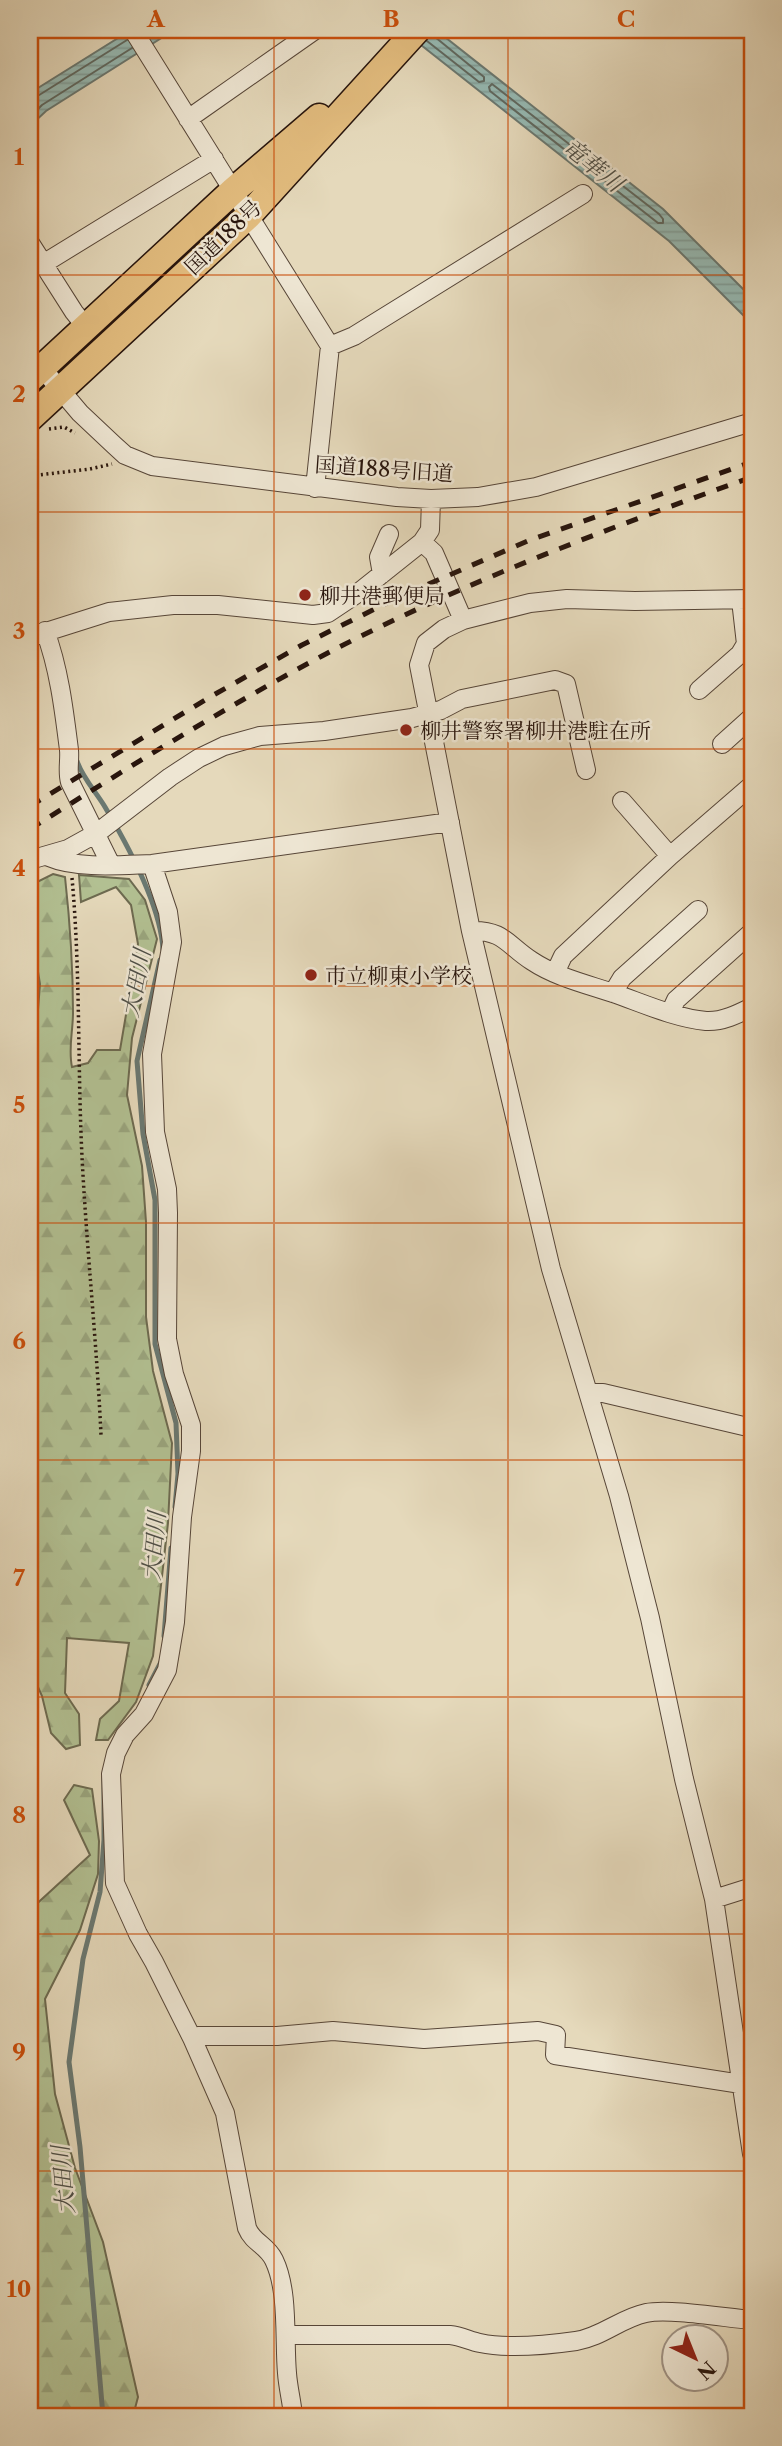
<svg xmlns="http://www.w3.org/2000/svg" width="782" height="2446" font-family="'Libre Caslon Text','Noto Serif JP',serif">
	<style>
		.forest { fill: url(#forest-firs); stroke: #6d6a50; stroke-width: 2 }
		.water { fill: url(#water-rules); stroke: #6a7871; stroke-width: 2 }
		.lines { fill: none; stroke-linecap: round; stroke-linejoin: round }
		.shore { stroke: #5f6860; stroke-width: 2 }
		.stream { stroke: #6a7871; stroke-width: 5 }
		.minor-casing { stroke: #574638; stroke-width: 20 }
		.highway-casing { stroke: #28150d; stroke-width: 29 }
		.path { stroke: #28150d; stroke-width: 3.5; stroke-dasharray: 2 3.5; stroke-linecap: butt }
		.minor { stroke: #eee6d3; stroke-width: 18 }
		.highway { stroke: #e2bc7e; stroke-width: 26 }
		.rail { stroke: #28150d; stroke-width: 5; stroke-dasharray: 12 12; stroke-linecap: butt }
		.grid { fill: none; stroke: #cb4f0c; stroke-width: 2; stroke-opacity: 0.55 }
		.poi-dot { fill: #8f2418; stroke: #eee6d3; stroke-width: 2.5 }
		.labels { text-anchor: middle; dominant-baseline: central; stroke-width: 5; stroke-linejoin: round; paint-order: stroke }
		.street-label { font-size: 21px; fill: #28150d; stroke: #eee6d3 }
		.poi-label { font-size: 21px; fill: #28150d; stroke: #eee6d3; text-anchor: start }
		.water-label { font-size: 23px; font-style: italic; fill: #4e4f47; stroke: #eee6d3 }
		.neatline { fill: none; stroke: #cb4f0c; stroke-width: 2.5 }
		.grid-label { font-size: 23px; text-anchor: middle; font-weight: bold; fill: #cb4f0c }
	</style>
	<defs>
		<pattern id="forest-firs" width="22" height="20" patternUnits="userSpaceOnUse" patternTransform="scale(1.75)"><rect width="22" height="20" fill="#b2c092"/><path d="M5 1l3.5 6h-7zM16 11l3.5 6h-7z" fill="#99a47d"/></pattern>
		<pattern id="water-rules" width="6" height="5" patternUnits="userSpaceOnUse" patternTransform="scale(1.75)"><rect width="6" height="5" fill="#96bab4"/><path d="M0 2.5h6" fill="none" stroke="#819f9a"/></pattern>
	</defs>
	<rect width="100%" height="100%" fill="#e5d9bb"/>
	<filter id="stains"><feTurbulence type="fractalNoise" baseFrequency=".00286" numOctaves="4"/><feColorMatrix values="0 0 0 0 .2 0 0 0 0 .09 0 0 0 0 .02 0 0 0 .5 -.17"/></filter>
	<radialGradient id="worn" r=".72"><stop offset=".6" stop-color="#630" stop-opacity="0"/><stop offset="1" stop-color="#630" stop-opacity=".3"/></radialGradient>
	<!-- forest -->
	<path class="forest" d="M53,874L65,877C70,922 73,968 73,1013C73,1031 68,1049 72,1067L88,1063L97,1050H120L138,944L131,905L116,887L81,902L79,875L129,879L145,900L157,939L132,1038L127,1095L142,1166L146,1222V1317L153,1371L172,1443L168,1523L153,1656L136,1702L108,1740H96L100,1719L119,1701L129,1643L67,1638L65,1693L79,1714L80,1745L66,1749L51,1733L42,1696L30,1669V1384L32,1373L30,1367V1032L37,1022L40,984L31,929L33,890L37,882Z
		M74,1785L92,1789L99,1841L98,1874L80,1930L45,1999L55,2094L75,2168L103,2242L138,2397L133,2416H30V1910L90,1855L64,1800Z"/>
	<!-- water -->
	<path class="water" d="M131,30H174L46,111L30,126V93Z
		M402,30H436L663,209L752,298V324L669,241Z"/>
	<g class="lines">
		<!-- shore -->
		<path class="shore" d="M427,41L479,82L484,81V77L435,37L433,30
			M492,84L659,214L663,219V223H658L490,91L489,87Z
			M30,98L36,97L127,40
			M30,117L42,105L132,48"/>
		<!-- stream -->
		<path class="stream" d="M77,761C82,777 96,792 105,807C127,844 161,907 163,950
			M160,960L137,1061L143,1134L155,1200V1344L176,1423L178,1474L175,1507
			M164,1636L171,1548
			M149,1685L161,1662
			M103,2416L80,2147L69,2062L83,1959L100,1892L104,1840V1777"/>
		<!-- minor casing -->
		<g class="minor-casing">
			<path id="minor" d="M133,30L330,346L315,488
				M188,119L315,30
				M30,243L74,312L86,327
				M43,264L214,159
				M330,346L354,336L583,194
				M42,368L80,413L114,445L125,455L152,466L397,497L431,499L478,497L536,487L752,422
				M431,499L430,530L422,542L434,553L463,620
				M382,574L379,557L389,534
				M752,599L635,601L567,599L530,603L463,620L444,629L426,643L419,665L471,931L551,1269L619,1496L650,1618L684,1779L714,1899L752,2154
				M741,600L746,644L752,646
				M45,631C59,668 64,710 69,750C70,761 67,771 70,782L111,865
				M30,637L109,612L173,605H218L313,615L328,613L358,593L422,542
				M699,690L740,654L746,644
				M722,744L752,717
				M622,801L670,856
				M49,857C77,869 121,865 152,864L450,822
				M30,860L68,849L97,833L170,777L199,758L224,746L260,736L324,731L412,718L441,710L462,699L555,680L566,684L586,770
				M152,864L168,912L172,942L152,1054L155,1132L167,1189L168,1213L167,1339L174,1374L191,1425V1451L182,1517L175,1622L167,1670L144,1714L125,1735L116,1753L111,1774L115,1883L138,1934L154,1962L192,2038L225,2113L247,2228C253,2243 267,2245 274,2260C289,2291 284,2340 287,2373C288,2388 292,2402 293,2416
				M471,931C504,930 507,945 532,961C556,977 586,984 613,993C642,1003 675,1018 706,1021C722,1022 738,1014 752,1007
				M555,973L563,956L670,856L752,785
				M613,993L622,978L698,910
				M670,1013L676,1000L752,932
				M589,1393H603L752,1428
				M714,1899L752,1887
				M192,2038L198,2036H277L333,2031L424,2039L538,2031L556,2035L555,2055L741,2084
				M287,2335H450C461,2336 470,2341 480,2343C508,2349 548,2345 576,2341C602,2337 621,2318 646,2313C669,2308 726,2318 752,2320"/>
		</g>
		<!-- highway casing -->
		<g class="highway-casing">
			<path id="highway" d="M30,379L234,190L319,117
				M30,418L248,216L417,30"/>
		</g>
		<!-- path -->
		<path class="path" d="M49,429L64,427L75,433
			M30,476L90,469L112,464
			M72,878C81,977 77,1076 83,1175C88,1262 97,1348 101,1435"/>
		<!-- minor -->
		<use href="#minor" class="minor"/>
		<!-- highway -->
		<use href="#highway" class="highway"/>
		<!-- rail -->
		<path class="rail" d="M30,806L210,697L302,645L401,596L530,540L752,462
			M30,829C126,769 222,709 322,656C459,584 606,529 752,477"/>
	</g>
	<!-- grid -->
	<path class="grid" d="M274,30V2416M508,30V2416M30,275H752M30,512H752M30,749H752M30,986H752M30,1223H752M30,1460H752M30,1697H752M30,1934H752M30,2171H752"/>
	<!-- markers -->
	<g class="poi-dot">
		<circle cx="305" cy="595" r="7"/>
		<circle cx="406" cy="730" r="7"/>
		<circle cx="311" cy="975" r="7"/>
	</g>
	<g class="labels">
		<!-- street labels -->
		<g class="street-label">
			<text transform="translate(223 237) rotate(-44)">国道188号</text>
			<text transform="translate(384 469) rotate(4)">国道188号旧道</text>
		</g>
		<!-- poi labels -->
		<g class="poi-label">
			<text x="319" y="595">柳井港郵便局</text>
			<text x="420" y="730">柳井警察署柳井港駐在所</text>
			<text x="325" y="975">市立柳東小学校</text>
		</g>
		<!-- water labels -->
		<g class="water-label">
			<text transform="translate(593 165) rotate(39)">竜華川</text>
			<text transform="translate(136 983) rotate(-79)">大田川</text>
			<text transform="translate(154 1546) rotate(-85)">大田川</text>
			<text transform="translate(63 2180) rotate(-95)">大田川</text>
		</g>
	</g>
	<!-- margin -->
	<rect width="782" height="2446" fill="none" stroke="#e5d9bb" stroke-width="77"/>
	<!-- north arrow -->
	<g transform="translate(695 2358) rotate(137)"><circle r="33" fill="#eee6d3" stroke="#9f9284" stroke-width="2"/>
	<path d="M0-5L12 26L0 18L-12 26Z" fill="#8f2418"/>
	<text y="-10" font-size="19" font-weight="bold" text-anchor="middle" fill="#28150d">N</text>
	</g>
	<rect x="38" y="38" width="706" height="2370" class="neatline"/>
	<g class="grid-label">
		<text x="156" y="27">A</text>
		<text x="391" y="27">B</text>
		<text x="626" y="27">C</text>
		<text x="19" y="165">1</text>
		<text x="19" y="402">2</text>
		<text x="19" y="639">3</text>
		<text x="19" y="876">4</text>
		<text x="19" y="1113">5</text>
		<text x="19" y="1349">6</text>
		<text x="19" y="1586">7</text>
		<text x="19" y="1823">8</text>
		<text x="19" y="2060">9</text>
		<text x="19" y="2297">10</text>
	</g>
	<rect width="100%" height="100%" filter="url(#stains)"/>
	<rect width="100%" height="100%" fill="url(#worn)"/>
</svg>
